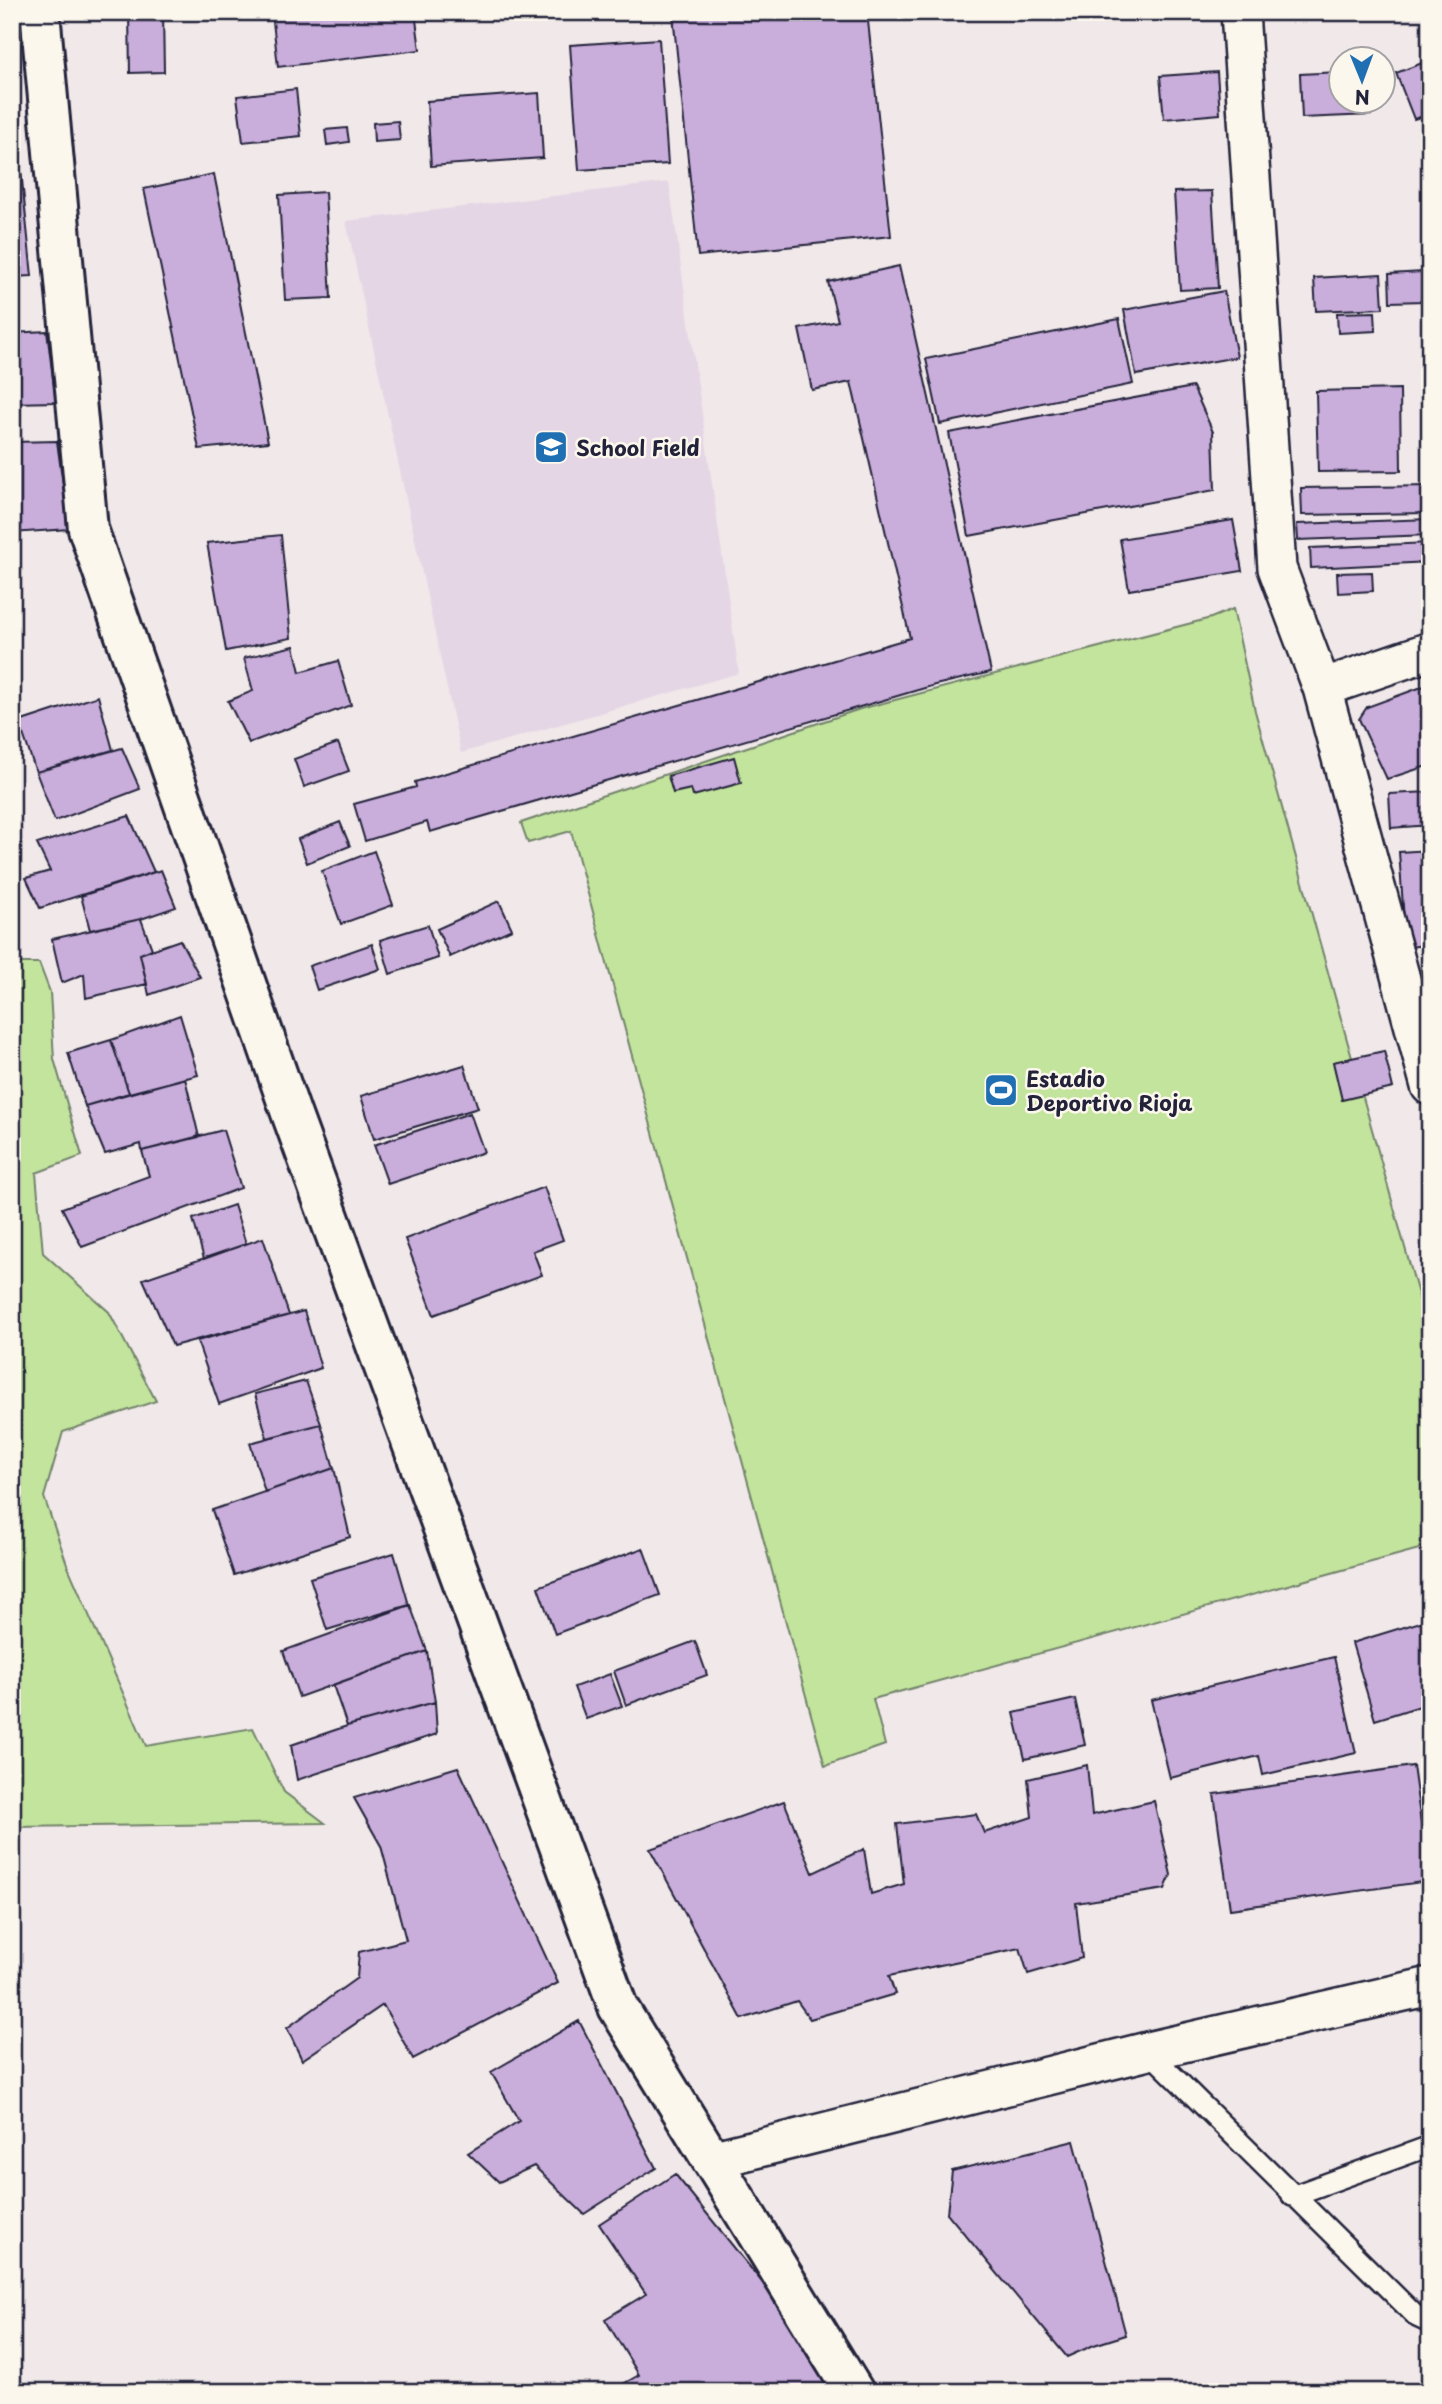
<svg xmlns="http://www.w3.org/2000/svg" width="1442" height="2404" font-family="'Playpen Sans',sans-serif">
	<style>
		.built { fill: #e5d6e5 }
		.green { fill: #c3e49c; stroke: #72836c; stroke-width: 2 }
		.building { fill: #c9addb; stroke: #22223b; stroke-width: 2 }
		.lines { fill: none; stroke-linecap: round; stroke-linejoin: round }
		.lane-casing { stroke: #22223b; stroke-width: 24 }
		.street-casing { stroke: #22223b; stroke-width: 42 }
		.secondary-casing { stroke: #22223b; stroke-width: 44 }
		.lane { stroke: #fbf7ec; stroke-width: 19 }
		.street { stroke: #fbf7ec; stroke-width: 37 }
		.secondary { stroke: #fbf7ec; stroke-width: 38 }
		.labels { text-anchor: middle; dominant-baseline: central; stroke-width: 5; stroke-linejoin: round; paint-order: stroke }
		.poi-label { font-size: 21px; font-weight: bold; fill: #22223b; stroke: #fbf7ec; text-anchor: start }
	</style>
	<rect width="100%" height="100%" fill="#f1e8e9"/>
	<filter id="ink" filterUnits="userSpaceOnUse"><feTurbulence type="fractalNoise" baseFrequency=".0143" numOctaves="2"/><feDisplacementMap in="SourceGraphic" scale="14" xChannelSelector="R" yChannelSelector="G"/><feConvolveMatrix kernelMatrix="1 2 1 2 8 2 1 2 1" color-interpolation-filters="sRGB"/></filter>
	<g filter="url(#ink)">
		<!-- built -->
		<path class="built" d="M669,182L739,673L461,753L346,221Z"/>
		<!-- green -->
		<path class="green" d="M1233,609L1255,711L1430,1337V1546L873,1699L885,1745L825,1766L571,831L528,843L521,823L860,709L1211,618Z
			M12,963H39L50,992L54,1059L82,1156L36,1173L43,1253L109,1312L156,1401L63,1432L44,1497L68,1567L146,1746L253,1728L284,1792L325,1823L12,1827Z"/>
		<!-- building -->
		<path class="building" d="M129,12H163L164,72L130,73Z
			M272,12H415L420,50L278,67Z
			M701,12H867L891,236L698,256L673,15Z
			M1291,12H1317L1293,19Z
			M659,39L668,164L579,170L570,45Z
			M1430,60V114L1414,119L1396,73Z
			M1217,72L1220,114L1164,119L1160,76Z
			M1340,72V102H1371V115L1302,118L1300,74Z
			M296,89L301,136L243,142L237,96Z
			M539,93L543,158L431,166L427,101Z
			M398,121L400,140L374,142L373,123Z
			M347,128L349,142L327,145L325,130Z
			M12,132H17L32,276L12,277Z
			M214,174L268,442L199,449L144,189Z
			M1212,191L1218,288L1180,290L1174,192Z
			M325,192L331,298L285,300L279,195Z
			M899,266L991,672L935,685L430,832L427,822L365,841L354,804L416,787L415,782L910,638L851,382L812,390L799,329L838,321L828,282Z
			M1423,272L1424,301L1390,302L1389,274Z
			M1381,274L1383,308L1316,311L1314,278Z
			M1224,291L1237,357L1136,375L1124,310Z
			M1375,312L1376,331L1338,333L1337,313Z
			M1119,319L1133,384L940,424L926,359Z
			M47,331L56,402L12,403V333Z
			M1193,387L1213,432L1215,490L969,536L949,433Z
			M1400,389L1401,471L1318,472L1316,391Z
			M57,441L69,529L12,533V442Z
			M1430,486V513L1302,515L1301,488Z
			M1430,519V535L1298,540L1297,524Z
			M1233,520L1242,571L1129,590L1120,539Z
			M281,535L291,638L226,651L207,543Z
			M1430,543V562L1311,568L1310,548Z
			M1372,572L1373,591L1338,593L1337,573Z
			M294,646L300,672L338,661L351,705L249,743L228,701L253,691L244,658Z
			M1430,684V765L1387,779L1359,719L1367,707Z
			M98,696L113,750L36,772L19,722Z
			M338,743L349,771L304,787L294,759Z
			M122,748L140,789L55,821L36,772Z
			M734,757L741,783L693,796L691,789L673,793L668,776Z
			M1430,792V825L1391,828L1389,794Z
			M129,816L154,872L40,908L26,878L50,871L37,844Z
			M340,822L350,846L307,863L298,839Z
			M1430,850V945L1406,947L1399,852Z
			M374,851L393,905L341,924L322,871Z
			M161,870L176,907L141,919L90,930L81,896Z
			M499,901L512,929L450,957L437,929Z
			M141,919L152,949L140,954L147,984L86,998L84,974L62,983L52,939Z
			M428,925L438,958L390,974L380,940Z
			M180,940L200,977L149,995L140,954Z
			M372,944L380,969L317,990L309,966Z
			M180,1015L198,1075L129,1093L111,1040Z
			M111,1040L129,1093L85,1106L68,1053Z
			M1384,1051L1393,1088L1342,1100L1333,1062Z
			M464,1065L478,1108L374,1139L361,1096Z
			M185,1078L199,1137L142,1151L141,1144L105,1154L85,1106Z
			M470,1113L484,1152L388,1184L374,1145Z
			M223,1130L241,1188L82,1247L62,1208L149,1176L142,1151Z
			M544,1187L563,1240L533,1251L542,1275L434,1315L405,1239Z
			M234,1205L246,1244L204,1259L193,1219Z
			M263,1238L289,1315L173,1346L143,1279Z
			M304,1311L321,1368L219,1404L197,1341Z
			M306,1381L321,1424L267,1438L255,1394Z
			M321,1424L334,1468L265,1492L250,1443Z
			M334,1468L350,1537L234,1575L212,1510Z
			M643,1548L660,1595L555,1634L538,1587Z
			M394,1553L409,1605L327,1630L310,1578Z
			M410,1605L427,1651L299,1697L283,1651Z
			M1430,1619V1703L1375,1720L1352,1643Z
			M695,1641L707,1675L626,1705L614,1671Z
			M427,1651L435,1702L347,1726L333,1685Z
			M1334,1657L1356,1753L1263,1775L1259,1756L1170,1778L1151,1700Z
			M610,1674L622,1706L586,1719L574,1687Z
			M1075,1699L1085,1745L1025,1759L1014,1713Z
			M435,1702L437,1734L297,1780L291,1745L347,1726Z
			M1087,1765L1092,1815L1154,1801L1171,1875L1165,1889L1076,1903L1082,1958L1028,1974L1020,1948L889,1976L895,1994L810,2019L797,2001L742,2019L650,1849L784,1801L813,1873L864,1849L871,1894L904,1884L897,1824L976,1814L984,1833L1032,1817L1028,1779Z
			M1413,1766L1429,1881L1230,1909L1214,1794Z
			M458,1767L558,1983L413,2059L383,2005L302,2060L287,2028L357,1978L359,1952L406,1940L381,1846L354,1798Z
			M579,2021L656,2168L584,2214L534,2166L499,2182L468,2153L519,2121L491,2072Z
			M1074,2141L1126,2335L1094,2345L1067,2357L947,2213L952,2171Z
			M675,2174L770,2292L832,2392H609L639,2375L605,2319L646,2294L599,2224Z"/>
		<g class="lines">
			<!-- lane casing -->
			<g class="lane-casing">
				<path id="lane" d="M1148,2051L1417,2317L1430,2323
					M1292,2196L1430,2146"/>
			</g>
			<!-- street casing -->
			<g class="street-casing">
				<path id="street" d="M1240,12L1277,568L1322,688L1430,1086
					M1322,688L1430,651
					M711,2160L1148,2051L1430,1986"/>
			</g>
			<!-- secondary casing -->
			<g class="secondary-casing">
				<path id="secondary" d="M40,12L88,529L291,1113L618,2007L854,2392"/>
			</g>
			<!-- lane -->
			<use href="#lane" class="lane"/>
			<!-- street -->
			<use href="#street" class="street"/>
			<!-- secondary -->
			<use href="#secondary" class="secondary"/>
		</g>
	</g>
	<!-- icons -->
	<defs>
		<g id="school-square" transform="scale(1.75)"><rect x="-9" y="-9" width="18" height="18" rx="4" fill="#1f6fb2" stroke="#fbf7ec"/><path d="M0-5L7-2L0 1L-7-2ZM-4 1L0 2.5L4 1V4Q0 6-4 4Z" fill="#fff"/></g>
		<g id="stadium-square" transform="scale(1.75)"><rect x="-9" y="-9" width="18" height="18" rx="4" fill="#1f6fb2" stroke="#fbf7ec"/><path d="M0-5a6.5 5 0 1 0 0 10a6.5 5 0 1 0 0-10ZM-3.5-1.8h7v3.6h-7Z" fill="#fff"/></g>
	</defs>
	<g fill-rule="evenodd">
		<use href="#school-square" x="551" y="447"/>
		<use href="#stadium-square" x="1001" y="1090"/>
	</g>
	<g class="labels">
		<!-- poi labels -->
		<g class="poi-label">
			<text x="576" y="447">School Field</text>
			<text x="1026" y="1078">Estadio<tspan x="1026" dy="24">Deportivo Rioja</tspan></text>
		</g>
	</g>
	<!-- margin -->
	<rect width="1442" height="2404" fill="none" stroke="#fbf7ec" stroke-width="42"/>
	<rect x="21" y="21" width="1400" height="2362" fill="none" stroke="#22223b" stroke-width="2.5" filter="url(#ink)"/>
	<!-- north arrow -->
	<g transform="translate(1362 80) rotate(179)"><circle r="33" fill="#fbf7ec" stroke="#a4a2a5" stroke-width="2"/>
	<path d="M0-5L12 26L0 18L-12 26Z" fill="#1f6fb2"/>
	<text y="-10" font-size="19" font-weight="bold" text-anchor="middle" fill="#22223b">N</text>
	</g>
</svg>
